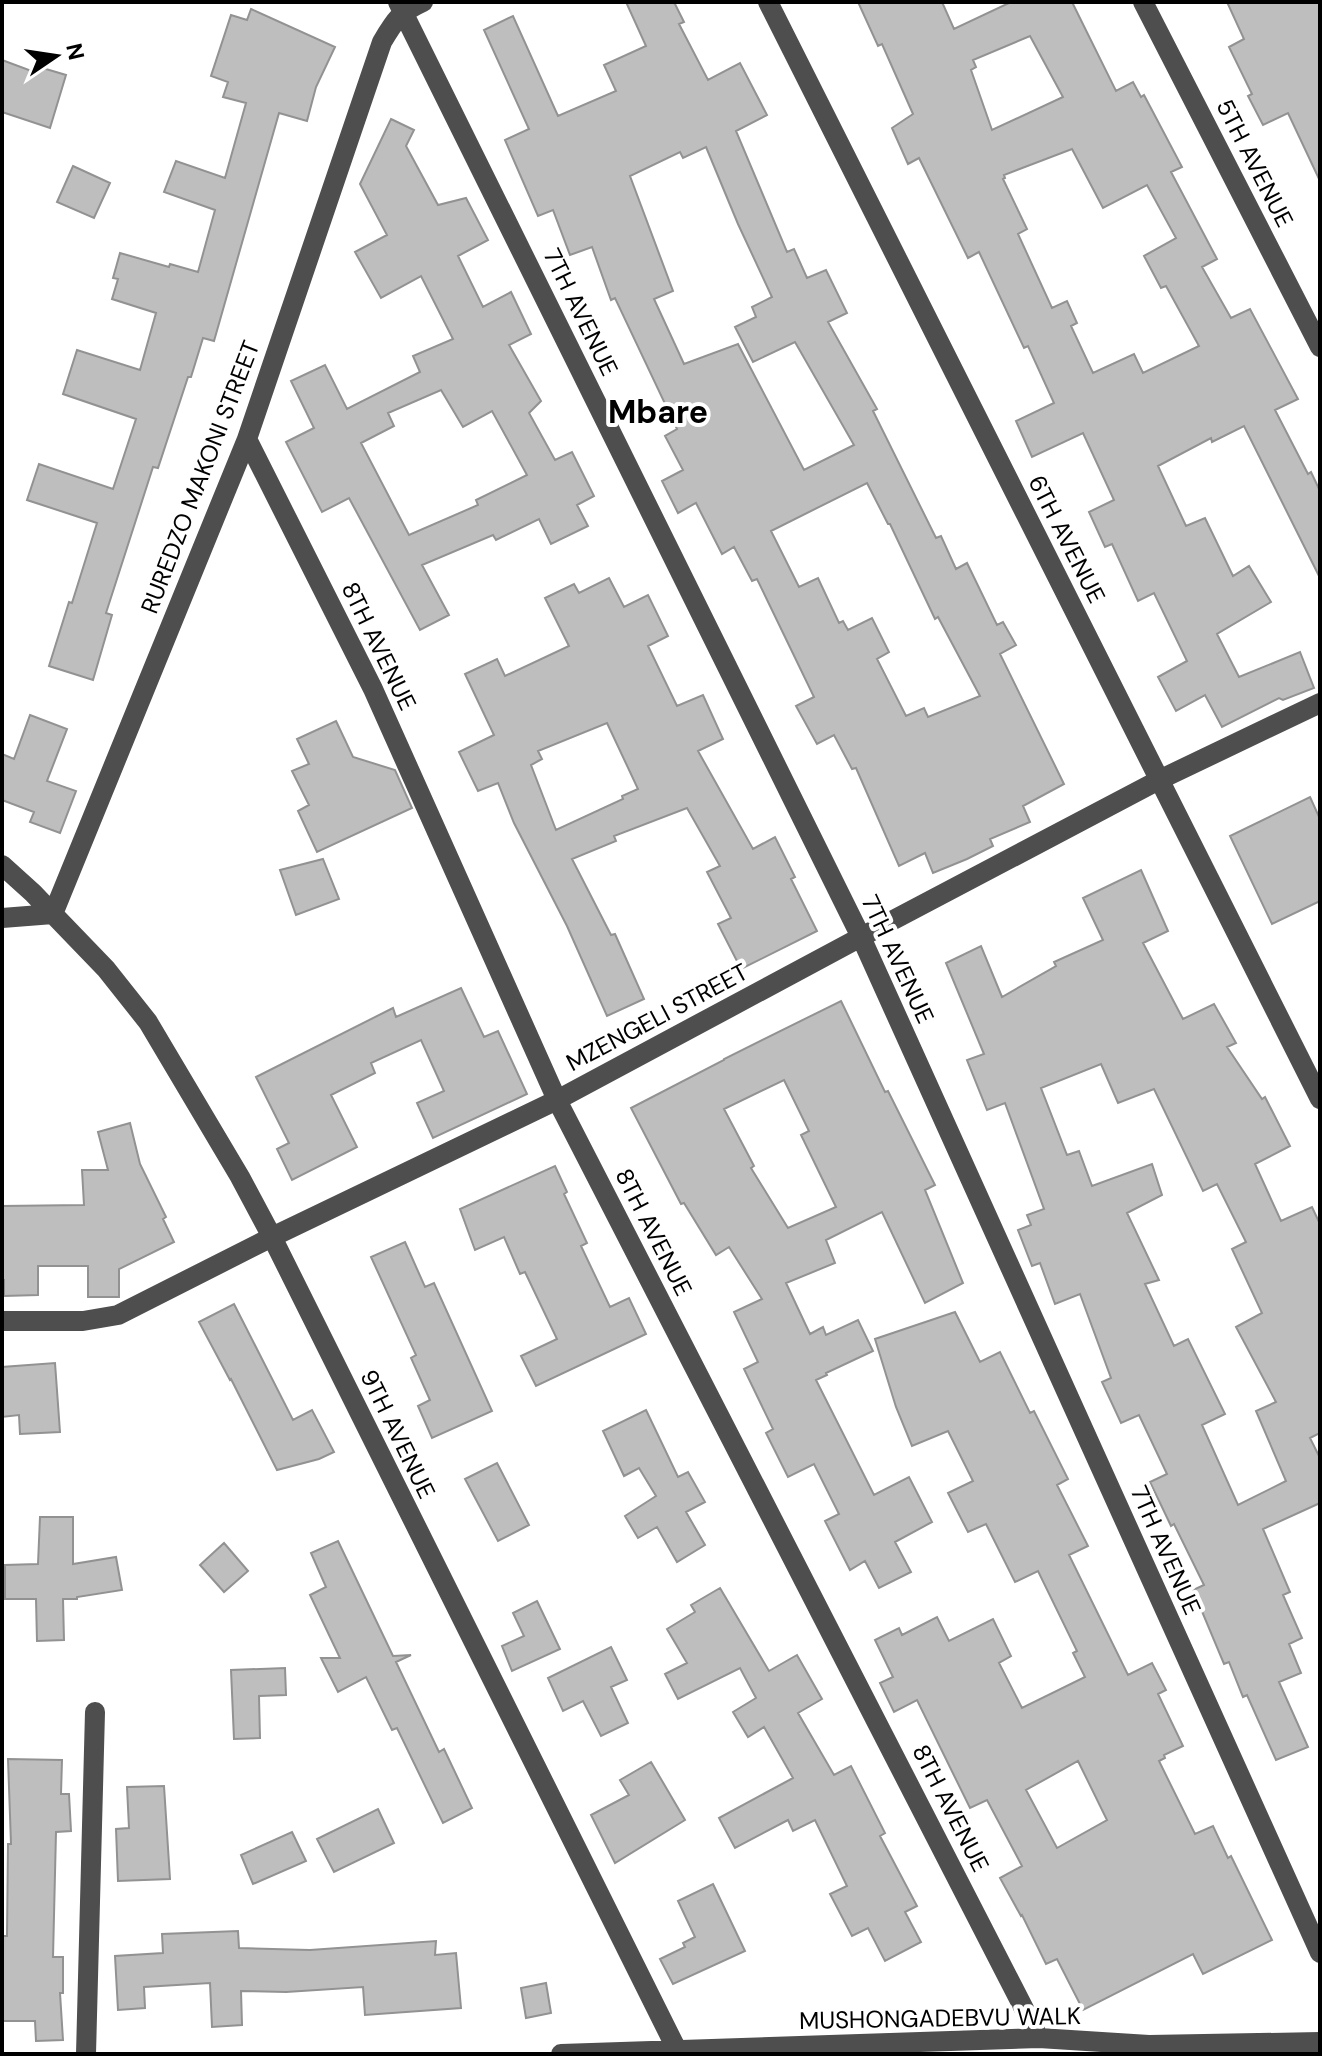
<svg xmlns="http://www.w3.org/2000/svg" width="1322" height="2056" font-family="'DM Sans',sans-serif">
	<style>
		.building { fill: #bebebe; stroke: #929292; stroke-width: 2; fill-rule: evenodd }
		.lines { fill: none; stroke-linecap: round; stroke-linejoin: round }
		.minor { stroke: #4e4e4e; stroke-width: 20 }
		.labels { text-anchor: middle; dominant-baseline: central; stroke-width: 8; stroke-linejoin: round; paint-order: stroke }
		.street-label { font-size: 24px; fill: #000; stroke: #fff }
		.district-label { font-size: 32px; font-weight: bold; fill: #000; stroke: #fff }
	</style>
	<rect width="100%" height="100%" fill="#fff"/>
	<!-- building -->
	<path class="building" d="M626,2H674L684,22L679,24L708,80L740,63L767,115L736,131L787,252L794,249L807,278L826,270L847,313L828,322L877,409L873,411L936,538L941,536L956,569L967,563L997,625L1003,622L1016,645L1000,654L1064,784L1023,806L1030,822L990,839L993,846L967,859L933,873L925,853L899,866L856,768L852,769L834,735L817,744L796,706L814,697L757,579L752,581L734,547L722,554L696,503L678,513L662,481L683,470L665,436L677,429L615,298L611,300L592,247L570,255L553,210L538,216L505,140L529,129L484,30L513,16L558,116L616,91L604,65L646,46ZM706,147L738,224L772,297L752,307L756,317L735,327L753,362L795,342L854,445L804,470L738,344L684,364L654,299L673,291L630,176L680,152L683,158ZM867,483L888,524H890L935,619L938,617L980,696L928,717L924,708L906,716L877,659L889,652L872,618L848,630L843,621L839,623L818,578L799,587L771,531Z
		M858,2H942L954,29L1011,2H1072L1116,91L1133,82L1141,97L1144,95L1182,167L1171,172L1217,259L1202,267L1231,318L1250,309L1298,399L1275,410L1308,474L1311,472L1320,491V578L1244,426L1212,442L1211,438L1158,466L1186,526L1205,518L1233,576L1249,566L1271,602L1217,634L1239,677L1300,652L1314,688L1283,700L1279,698L1222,727L1205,695L1176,711L1158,677L1187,661L1154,593L1138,601L1112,544L1105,547L1089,512L1114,500L1083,433L1032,457L1016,421L1054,403L1028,346L1024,348L979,252L968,258L919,158L908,164L892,128L913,114L882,44L878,46ZM1030,36L1063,97L992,130L971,70L976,67L973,60ZM1072,149L1103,208L1147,185L1176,238L1144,256L1161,288L1166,286L1199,346L1143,373L1134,354L1093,373L1071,326L1077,323L1067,301L1052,308L1018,234L1027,229L1003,179L1005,178L1004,175Z
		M1227,2H1320V181L1288,113L1263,125L1248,96L1252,94L1229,47L1244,39Z
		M251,9L335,47L316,87L307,121L279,113L214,341L203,338L191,377H188L158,468L153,467L106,613L112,615L93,680L49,666L69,602L72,603L97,523L27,500L39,464L113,489L136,419L63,394L77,350L140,370L156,313L112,299L118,279L113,278L120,253L169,267L170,264L198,272L215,210L164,192L176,161L225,178L246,103L223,97L228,82L211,76L231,15L247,20Z
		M2,60L34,72L36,66L66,75L50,128L2,112Z
		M391,119L414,130L406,146L438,205L466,198L488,240L458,256L483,307L511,292L531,334L509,345L541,401L529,413L555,460L572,452L594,496L577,505L588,526L551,544L539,519L496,540L493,535L422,565L449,615L420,630L349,498L322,512L286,442L314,428L291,381L325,365L347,409L420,372L413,356L453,339L421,276L381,298L355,252L387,235L360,184ZM441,390L463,427L492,411L527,475L476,500L478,505L409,535L361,443L394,426L388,413Z
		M73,166L110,183L94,218L57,202Z
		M609,578L624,607L648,595L668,636L648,646L677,706L703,695L723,739L698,751L753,849L775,837L795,877L791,879L817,931L741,969L718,924L731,918L707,872L720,866L687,808L614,836L616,841L572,859L611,935L615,934L644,999L607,1016L567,926L514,823L498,783L478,791L459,752L494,735L465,674L497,659L505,676L569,646L545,598L574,584L579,593ZM607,723L638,789L622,796L623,799L556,830L531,765L542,759L538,751Z
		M30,715L67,729L47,781L76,791L60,833L30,822L34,812L2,800V754L14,759Z
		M336,721L353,757L395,770L412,808L317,852L298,811L309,805L292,771L309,764L297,739Z
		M1310,797L1320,819V901L1272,924L1230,836Z
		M323,859L339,899L296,915L280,870Z
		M1141,870L1168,931L1143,943L1183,1019L1214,1004L1236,1043L1227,1047L1262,1099L1265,1097L1290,1146L1255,1164L1281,1221L1312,1207L1320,1224V1433L1310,1438L1320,1458V1503L1263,1529L1290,1592L1283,1595L1302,1638L1289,1644L1301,1673L1279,1682L1308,1747L1276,1760L1247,1695L1243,1697L1229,1662L1224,1664L1193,1590L1204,1585L1174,1524L1171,1526L1150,1482L1167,1474L1139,1415L1121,1423L1102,1382L1111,1378L1080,1294L1055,1304L1040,1263L1032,1266L1018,1230L1031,1225L1027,1215L1044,1209L1005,1103L987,1110L967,1060L984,1054L946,963L981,946L1002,997L1056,966L1054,962L1103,940L1083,898ZM1101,1064L1118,1103L1154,1089L1203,1191L1217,1184L1246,1242L1232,1249L1262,1313L1236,1327L1276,1402L1256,1411L1286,1481L1238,1505L1202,1425L1225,1414L1188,1339L1174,1346L1145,1284L1159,1280L1127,1213L1162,1195L1152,1164L1092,1186L1079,1151L1067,1155L1041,1088Z
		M461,988L484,1037L498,1031L527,1094L433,1138L417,1103L444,1091L421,1040L371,1063L375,1073L331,1095L357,1147L292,1180L277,1149L289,1143L256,1077L393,1008L396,1017Z
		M841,1001L885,1092L888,1091L935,1185L925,1190L963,1283L925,1303L882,1212L826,1240L835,1263L786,1283L810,1334L823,1327L826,1335L858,1320L873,1351L826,1373L827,1375L816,1380L874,1495L909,1477L932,1522L895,1542L911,1572L879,1588L865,1561L850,1570L825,1521L839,1514L814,1464L788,1477L766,1433L773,1429L744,1369L758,1362L734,1312L762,1299L729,1247L716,1255L684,1203L681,1204L631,1108L724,1060V1059ZM784,1080L809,1131L801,1135L836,1207L788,1228L751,1168L754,1166L724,1109Z
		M130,1123L140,1164L166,1217L163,1219L174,1242L119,1269V1297H88V1266H38V1295L4,1296V1280H2V1206L84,1205L82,1170H108L98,1132Z
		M555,1166L567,1192L564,1194L587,1243L581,1246L610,1307L629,1298L646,1334L536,1386L521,1356L557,1339L525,1272L520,1274L504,1237L475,1250L460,1209Z
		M405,1242L425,1287L434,1283L492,1411L432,1438L418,1406L430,1400L411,1358L416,1355L371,1257Z
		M234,1304L293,1420L312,1410L334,1452L319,1459L277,1470L231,1379L230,1380L199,1322Z
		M955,1312L980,1362L1000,1352L1030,1413L1034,1411L1068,1479L1057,1485L1088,1546L1069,1555L1128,1675L1152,1663L1166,1690L1158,1694L1183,1746L1164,1755L1165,1758L1159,1761L1195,1834L1213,1826L1228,1858L1231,1856L1272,1940L1203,1974L1193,1954L1083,2010L1057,1959L1046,1964L1022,1915L1021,1916L1000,1878L1022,1866L987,1800L970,1808L917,1700L894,1712L880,1683L893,1677L875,1640L899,1628L902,1635L937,1617L949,1641L993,1619L1011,1656L999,1663L1022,1708L1085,1677L1073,1653L1077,1651L1038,1571L1015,1582L986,1524L968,1532L948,1493L973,1481L948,1431L912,1446L896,1407L875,1339ZM1078,1761L1107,1820L1057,1848L1026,1790Z
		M55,1363L60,1432L20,1434L19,1415L2,1417V1367Z
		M646,1410L678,1477L688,1472L705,1502L686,1512L705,1545L677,1562L657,1527L638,1538L625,1516L656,1496L639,1468L624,1476L603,1431Z
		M497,1463L529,1525L498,1541L465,1479Z
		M40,1517H73V1564L116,1557L122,1590L77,1597V1599H63L64,1640L37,1641L36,1599H5V1565L38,1564Z
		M338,1541L393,1656L411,1655L396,1662L439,1752L444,1749L472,1808L443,1823L397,1728L392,1730L366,1677L338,1692L321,1658H340L310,1595L326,1587L311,1553Z
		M224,1543L248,1571L224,1592L200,1565Z
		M720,1588L769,1671L797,1655L822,1699L798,1713L834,1775L851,1766L885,1833L880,1836L917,1906L905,1912L921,1942L885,1961L868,1928L852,1936L830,1894L847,1886L815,1820L793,1831L788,1820L735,1848L719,1818L793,1778L764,1727L748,1737L733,1712L756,1698L740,1668L678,1699L665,1674L687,1663L667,1629L695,1612L691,1605Z
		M537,1601L560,1649L512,1671L502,1646L524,1636L513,1613Z
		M611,1647L627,1680L611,1687L628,1723L601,1736L583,1701L563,1711L548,1678Z
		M285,1668L286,1695L259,1696L260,1738L234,1739L231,1670Z
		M8,1759L62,1760L61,1794H69L71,1831L56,1832L53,1957H63V1993H60L63,2040L36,2041L35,2021H2V1936H7L8,1844H11Z
		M651,1762L685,1820L615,1863L591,1815L629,1795L620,1780Z
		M164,1786L170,1879L118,1881L116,1829L129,1828L127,1787Z
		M378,1809L394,1843L334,1872L317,1839Z
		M292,1832L306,1861L253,1884L241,1855Z
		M713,1884L745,1951L673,1984L660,1959L685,1947L683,1943L695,1937L678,1901Z
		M238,1931L239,1948L310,1950L436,1941L435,1955L456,1953L461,2008L365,2015L363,1987L286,1992L241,1991L242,2025L212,2027L210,1983L144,1987L145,2008L118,2010L115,1956L163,1953L162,1934Z
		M546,1983L551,2013L526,2018L521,1988Z"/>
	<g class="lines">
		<!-- minor -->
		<path class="minor" d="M398,2L861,937L1320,1953
			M768,2L1320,1099
			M1143,2L1320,347
			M247,439L373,689L557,1100L1039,2038
			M2,865L33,893L53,914L247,439L382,42C395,20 399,13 423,2
			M2,918L53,914L106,969L148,1022L240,1177L272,1237L677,2050
			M2,1321H83L118,1315L272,1237L557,1100L861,937L1159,780L1320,703
			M86,2054L95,1712
			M561,2054L1039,2038L1149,2045L1320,2042"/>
	</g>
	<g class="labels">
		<!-- street labels -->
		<g class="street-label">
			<text transform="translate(1255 163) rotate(63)">5TH AVENUE</text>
			<text transform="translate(581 312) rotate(64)">7TH AVENUE</text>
			<text transform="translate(200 477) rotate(-69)">RUREDZO MAKONI STREET</text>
			<text transform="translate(1067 539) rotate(63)">6TH AVENUE</text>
			<text transform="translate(379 646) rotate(64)">8TH AVENUE</text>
			<text transform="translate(898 959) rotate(65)">7TH AVENUE</text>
			<text transform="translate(657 1017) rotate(-28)">MZENGELI STREET</text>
			<text transform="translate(654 1232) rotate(63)">8TH AVENUE</text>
			<text transform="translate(398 1434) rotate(64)">9TH AVENUE</text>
			<text transform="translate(1166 1550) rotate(66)">7TH AVENUE</text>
			<text transform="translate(951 1808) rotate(63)">8TH AVENUE</text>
			<text transform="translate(940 2018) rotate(-1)">MUSHONGADEBVU WALK</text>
		</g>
		<!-- district labels -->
		<g class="district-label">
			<text x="658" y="412">Mbare</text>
		</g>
	</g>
	<!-- border -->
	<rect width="1322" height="2056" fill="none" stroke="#000000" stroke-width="8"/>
	<!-- north arrow -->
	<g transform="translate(56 56) rotate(77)" stroke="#ffffff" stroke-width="6" paint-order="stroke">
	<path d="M0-6L14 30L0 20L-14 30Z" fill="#000000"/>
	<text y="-12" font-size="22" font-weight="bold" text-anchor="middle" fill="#000000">N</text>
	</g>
</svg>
